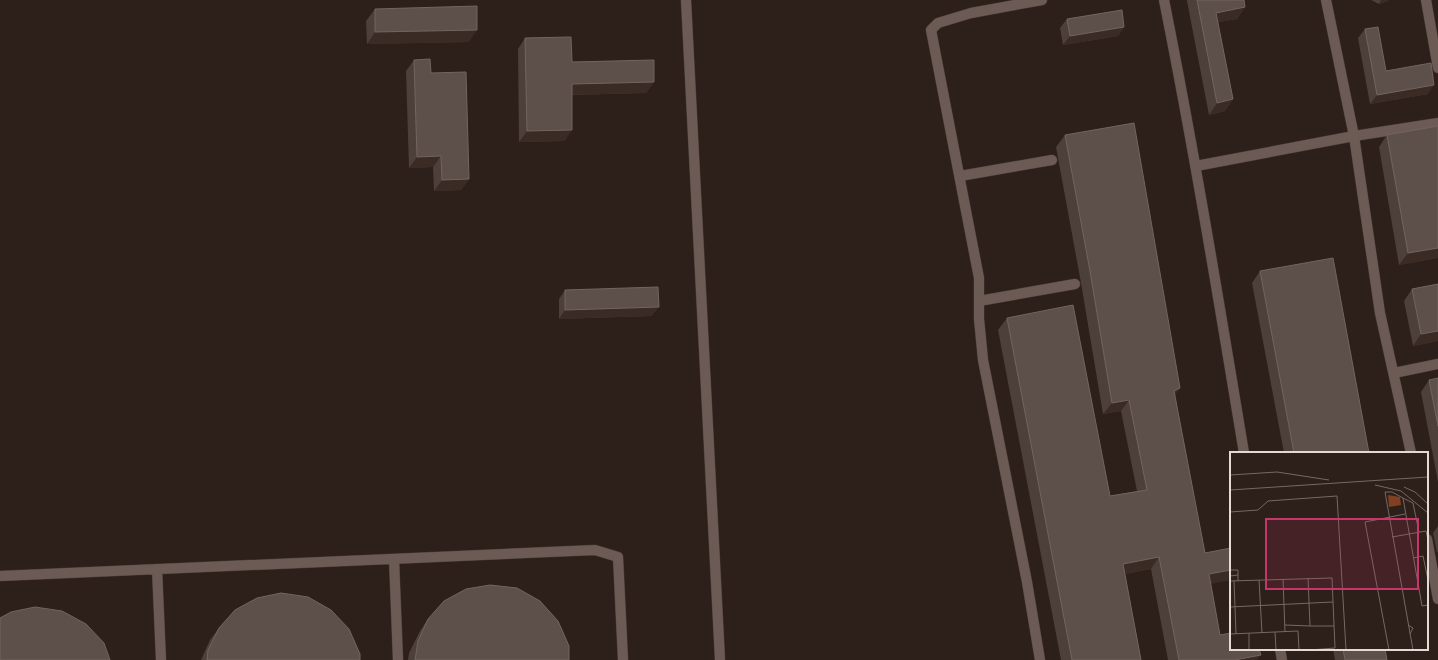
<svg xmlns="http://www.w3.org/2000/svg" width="1438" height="660" font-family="Literata,serif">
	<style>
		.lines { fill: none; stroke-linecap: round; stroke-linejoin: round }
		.minor-casing { stroke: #463b37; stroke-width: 11 }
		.minor { stroke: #6b5b54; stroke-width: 10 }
		.wall { fill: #4d3f39 }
		.shaded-wall { fill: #3a2b25 }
		.building { fill: #5d4f4a; stroke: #72655f }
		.inset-road { fill: none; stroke: #766964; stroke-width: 1 }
		.view { fill: #c7356d; fill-opacity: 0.15; stroke: #c7356d; stroke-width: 2 }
		.inset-edge { fill: none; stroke: #e3d9d5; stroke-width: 2 }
	</style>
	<rect width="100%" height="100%" fill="#2d1f19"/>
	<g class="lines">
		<!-- minor casing -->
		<g class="minor-casing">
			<path id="minor" d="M686,0L720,660
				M1164,0C1194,150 1219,302 1244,453
				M1326,0L1354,136L1380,313L1411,453
				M1426,0L1438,68
				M1196,166L1354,136L1438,123
				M960,176L1052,160
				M979,301L1075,284
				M1394,373L1438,364
				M1427,539L1438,599
				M394,559L398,660
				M157,569L161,660
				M0,576L595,550L618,557L623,660
				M1280,649L1282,660
				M1040,660L1027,582L983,360L979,319V278L931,30L938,23L971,13L1042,0"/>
		</g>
		<!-- minor -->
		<use href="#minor" class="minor"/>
	</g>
	<!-- wall -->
	<path class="wall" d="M1187,0H1244L1245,7L1237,19L1218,22L1233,99L1225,111L1209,115L1187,1Z
		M1371,0H1389L1388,1L1379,4Z
		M375,9L469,42L367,44L366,21Z
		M1067,19L1124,27L1118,36L1063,45L1060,28Z
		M1365,29L1386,71L1428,94L1370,104L1358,38Z
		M525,38L572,62L654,82L646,93L572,95L565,141L519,142L518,49Z
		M414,60L431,73L469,179L461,190L434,191L433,167L409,168L406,71Z
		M1065,135L1175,396L1220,635L1257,660H1168L1151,569L1125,574L1141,660H1061L998,330L1007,318L1110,496L1137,491L1121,411L1103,414L1081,283L1056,147Z
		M1387,135L1438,258L1399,265L1379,147Z
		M1260,271L1369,453H1284L1252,283Z
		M1438,284V341L1413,346L1404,301L1412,289Z
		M565,290L652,316L559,319V299Z
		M1438,378V482L1421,392L1429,380Z
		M1438,526V552H1437L1433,533Z
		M428,619L569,660H408L409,653L420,631Z
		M219,628L360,660H201L210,640Z
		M1333,649H1385L1387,660H1335Z"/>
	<!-- shaded-wall -->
	<path class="shaded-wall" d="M1381,0H1389L1388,1L1379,4Z
		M1245,7L1237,19L1208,24L1216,13Z
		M1124,27L1118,36L1063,45L1070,36Z
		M477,30L469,42L367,44L375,32Z
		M654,82L646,93L564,95L572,84Z
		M1434,85L1428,94L1370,104L1377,95Z
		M1233,99L1225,111L1209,115L1217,103Z
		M572,130L565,141L519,142L527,131Z
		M441,156L433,167L409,168L417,157Z
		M469,179L461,190L434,191L442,180Z
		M1438,248V258L1399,265L1408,253Z
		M659,307L652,316L559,319L565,310Z
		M1438,331V341L1413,346L1421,334Z
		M1180,388L1172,400L1174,391Z
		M1129,400L1121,411L1103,414L1112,403Z
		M1159,557L1151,569L1114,576L1123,564Z
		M1231,570V580L1200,586L1209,574Z
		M1261,655L1257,660H1235Z"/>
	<!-- building -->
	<path class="building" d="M1197,0H1244L1245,7L1216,13L1233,99L1217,103Z
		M477,6V30L375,32V9Z
		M1122,10L1124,27L1070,36L1067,19Z
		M1378,27L1386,71L1431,63L1434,85L1377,95L1365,29Z
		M571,37L572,62L654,60V82L572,84V130L527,131L525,38Z
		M430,59L431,73L466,72L469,179L442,180L441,156L417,157L414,60Z
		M1134,123L1180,388L1174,391L1205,553L1231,548V570L1209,574L1220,635L1231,633V649H1259L1261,655L1235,660H1179L1159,557L1123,564L1141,660H1072L1007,318L1073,305L1110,496L1147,490L1129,400L1112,403L1090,271L1065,135Z
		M1438,126V248L1408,253L1387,135Z
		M1333,258L1369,453H1294L1260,271Z
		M1438,284V331L1421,334L1412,289Z
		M658,287L659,307L565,310V290Z
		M1438,378V426L1429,380Z
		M490,585L517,588L540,601L558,621L569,646V660H415L418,641L428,619L444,601L466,589Z
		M281,593L308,597L331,610L349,629L360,654V660H207L208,650L219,628L235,610L257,598Z
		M35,607L62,611L86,624L104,643L110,660H0V618L11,612Z
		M1343,649H1385L1387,660H1345Z"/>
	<!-- overview -->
	<g transform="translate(1230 452)">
		<rect width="198" height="198" fill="#2d1f19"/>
		<path d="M158,43L170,45L171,53L159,55Z" fill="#804022"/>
		<path class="inset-road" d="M0,23L47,20L99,28M145,33L171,39L198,61M174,35L185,40L198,52M0,38L198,25M173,46L183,51L189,80M0,60L28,58L38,49L107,44L116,198M162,85L196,79L198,88M183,106L193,104L198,128M0,118H8V123M0,124L8,123V129M78,126L80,174H104M53,127L55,180M29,128L32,181M0,129L102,126L105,196L80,198M4,129L6,182M0,155L103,150M55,173L80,174M178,173L183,176L180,182M45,180L46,198M19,181V198M0,182L68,179L69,198M159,198L135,70L175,62M183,198L155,40H162L173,46L192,154L198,153"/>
		<path class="view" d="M36,67H188V137H36Z"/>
		<rect width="198" height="198" class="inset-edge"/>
	</g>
</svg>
